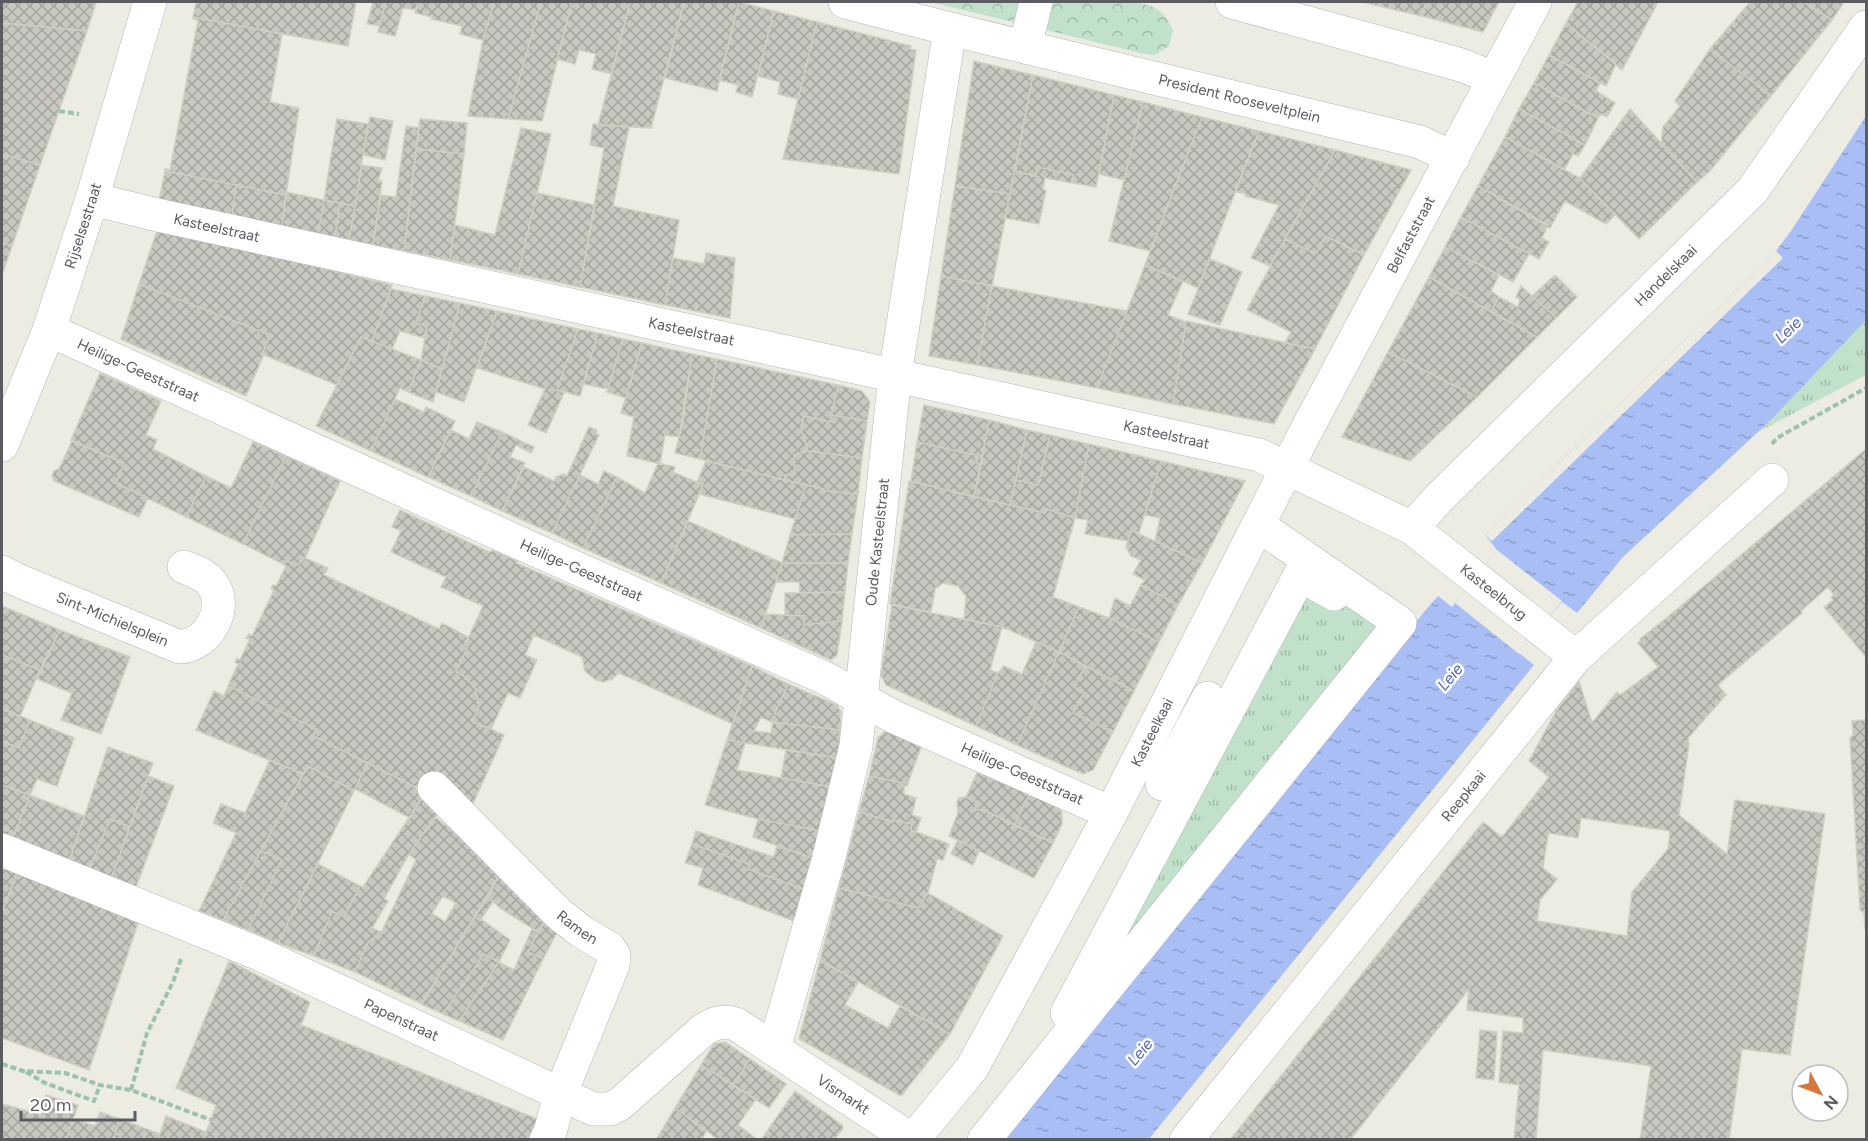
<svg xmlns="http://www.w3.org/2000/svg" width="1868" height="1141" font-family="Figtree,sans-serif">
	<style>
		.grass { fill: url(#grass-tufts) }
		.park { fill: url(#park-crowns) }
		.water { fill: url(#water-ripples) }
		.pier { fill: #ecece3 }
		.building { fill: url(#building-cross-hatch); stroke: #d0d0c2; stroke-width: 1.5; fill-rule: evenodd }
		.lines { fill: none; stroke-linecap: round; stroke-linejoin: round }
		.pedestrian-casing { stroke: #b5b6bc; stroke-width: 34 }
		.minor-casing { stroke: #b5b6bc; stroke-width: 34 }
		.tertiary-casing { stroke: #b5b6bc; stroke-width: 34 }
		.path { stroke: #9cc1b1; stroke-width: 4; stroke-dasharray: 6 3; stroke-linecap: butt }
		.pedestrian { stroke: #fff; stroke-width: 33 }
		.minor { stroke: #fff; stroke-width: 33 }
		.tertiary { stroke: #fff; stroke-width: 33 }
		.labels { text-anchor: middle; dominant-baseline: central; stroke-width: 5; stroke-linejoin: round; paint-order: stroke }
		.street-label { font-size: 15px; fill: #5b5c62; stroke: #fff }
		.water-label { font-size: 16px; font-style: italic; fill: #4f63b6; stroke: #fff }
	</style>
	<defs>
		<pattern id="grass-tufts" width="24" height="20" patternUnits="userSpaceOnUse" patternTransform="scale(1.5)"><rect width="24" height="20" fill="#c2e1cb"/><path d="M3 7l-1-3M5 7V3M7 7l1-3M15 17l-1-3M17 17v-4M19 17l1-3" fill="none" stroke="#a1baa8"/></pattern>
		<pattern id="park-crowns" width="20" height="18" patternUnits="userSpaceOnUse" patternTransform="scale(1.5)"><rect width="20" height="18" fill="#c2e1cb"/><path d="M2 6a3 3 0 1 1 6 0M12 15a3 3 0 1 1 6 0" fill="none" stroke="#a1baa8"/></pattern>
		<pattern id="water-ripples" width="26" height="14" patternUnits="userSpaceOnUse" patternTransform="scale(1.5)"><rect width="26" height="14" fill="#aabef6"/><path d="M2 4q2-2 4 0t4 0M15 11q2-2 4 0t4 0" fill="none" stroke="#8d9ecb"/></pattern>
		<pattern id="building-cross-hatch" width="8" height="8" patternUnits="userSpaceOnUse" patternTransform="scale(1.5)"><rect width="8" height="8" fill="#c8c7c0"/><path d="M0 0l8 8M0 8l8-8" fill="none" stroke="#a5a59f"/></pattern>
	</defs>
	<rect width="100%" height="100%" fill="#ecece3"/>
	<!-- grass -->
	<path class="grass" d="M1866,320V375L1758,432L1771,420Z
		M1300,580L1387,628L1077,1012Z"/>
	<!-- park -->
	<path class="park" d="M930,2H1134C1157,7 1162,8 1173,30L1169,46L1155,55L1145,54Z"/>
	<!-- water -->
	<path class="water" d="M1866,116V320L1771,420L1623,557L1577,613L1562,602L1519,653L1534,665L1149,1139L997,1140L1424,612L1438,596L1452,607L1455,603L1497,550L1485,535L1776,251L1791,231Z"/>
	<!-- pier -->
	<path class="pier" d="M1776,251L1783,258L1492,541L1485,535Z
		M1497,550L1562,601L1519,654L1455,603Z"/>
	<!-- building -->
	<path class="building" d="M2,2H91L96,3L87,31L2,23Z
		M193,2H356L348,46L193,17L196,3Z
		M373,2H386L379,26L367,24Z
		M386,2H418L416,10L403,8L395,36L378,32Z
		M418,2H494L483,40L460,34L462,26L431,19L432,17L415,13Z
		M494,2H541L508,119L468,116L483,40Z
		M541,2H572L542,121L508,119Z
		M572,2H630L612,74L592,69L596,54L579,50L575,64L557,59Z
		M630,2H684L651,128L598,125Z
		M684,2H739L717,91L665,78Z
		M739,2L774,11L752,97L736,92L738,85L719,80Z
		M1362,2H1426L1422,16Z
		M1426,2H1499L1483,32L1422,16Z
		M1578,2H1658L1622,70L1566,23Z
		M1750,2H1804L1832,20L1771,96L1710,49Z
		M1804,2H1844L1832,20Z
		M774,11L817,22L798,99L778,94L780,82L758,76Z
		M193,17L282,34L270,102L299,108L286,195L165,171V169L170,170L198,20L193,19Z
		M817,22L911,46L910,49L916,50L899,174L783,159Z
		M2,23L87,31L40,165L2,154Z
		M1566,23L1616,64L1606,86L1549,55Z
		M1710,49L1771,96L1710,171L1697,182L1661,143L1663,127L1680,106L1675,101Z
		M1549,55L1600,83L1596,91L1615,103L1607,117L1601,114L1598,118L1534,83Z
		M974,61L1033,75L1010,194L955,186Z
		M1033,75L1114,95L1096,187L1072,183L1074,175L1038,167L1036,176L1015,171Z
		M1534,83L1598,118L1585,145L1519,109Z
		M1114,95L1143,102L1124,180L1099,174Z
		M1143,102L1202,117L1150,251L1109,241Z
		M1519,109L1585,145L1578,156L1573,154L1564,170L1505,137Z
		M1630,109L1697,182L1639,239L1580,178Z
		M370,117L393,121L385,160L363,155Z
		M1202,117L1259,131L1198,288L1145,265Z
		M337,119L368,124L355,206L324,200Z
		M420,119L467,123L464,154L416,149Z
		M593,124L629,127L613,206L679,220L665,305L580,287L604,148L590,145Z
		M406,126L419,128L404,251L373,245L381,195L396,197Z
		M521,128L551,134L518,274L450,260L455,225L495,235Z
		M1259,131L1335,150L1270,266L1251,258L1279,205L1245,196L1246,194L1235,191Z
		M1505,137L1580,178L1615,215L1606,224L1565,201L1550,228L1478,186Z
		M416,149L464,154L450,260L404,251Z
		M1335,150L1411,170L1364,255L1325,236L1316,254L1285,239Z
		M2,154L40,165L12,246L2,243Z
		M362,165L382,168L378,181H382L373,245L349,240Z
		M1038,167L1074,175L1072,183L1045,178L1043,190H1046L1039,224L1005,218L1015,171L1036,176Z
		M165,171L236,185L232,216L159,201Z
		M236,185L286,195L282,226L232,216Z
		M955,186L1010,194L992,286L941,276Z
		M1478,186L1548,225L1542,238L1549,242L1539,259L1461,217Z
		M286,192L324,200L318,234L282,226Z
		M537,193L595,205L580,287L518,274Z
		M324,200L340,203L335,237L318,234Z
		M340,203L355,206L349,240L335,237Z
		M1461,217L1529,254L1513,282L1445,247Z
		M158,228L392,285L372,341L361,337L337,385L262,354L270,335L139,284Z
		M1325,236L1364,255L1315,349L1285,343L1291,332L1247,310L1285,239L1316,254Z
		M2,243L12,246L2,275Z
		M1445,247L1499,275L1491,291L1499,297L1491,312L1429,277Z
		M706,253L735,258L730,318L665,305L673,258L704,264Z
		M1210,259L1242,272L1220,325L1188,314Z
		M1145,265L1183,281L1168,315L1186,322L1173,404L1097,388Z
		M1555,275L1577,297L1556,318L1532,296Z
		M941,276L992,286L977,365L929,356Z
		M1429,277L1537,337L1477,397L1388,352Z
		M139,284L270,335L262,354H264L246,396L121,339Z
		M992,286L1127,311L1097,388L977,365Z
		M1521,286L1556,318L1537,337L1491,312L1499,297L1518,307L1520,300L1516,297Z
		M391,289L425,296L416,323L427,326L424,338L400,331L392,349L372,341Z
		M425,296L460,303L442,369L421,360L427,326L416,323Z
		M460,303L497,311L464,402L436,392Z
		M497,311L578,329L557,390L564,393L546,433L528,425L545,389L477,368Z
		M1186,321L1315,349L1274,424L1173,404Z
		M578,329L598,333L580,396L557,390Z
		M598,333L623,339L608,389L583,384Z
		M361,337L421,360L408,392L400,388L371,451L316,426Z
		M623,339L642,343L626,398L607,392Z
		M642,343L692,354L679,437L665,435L660,464L627,456L634,417L621,413Z
		M1388,352L1477,397L1410,461L1342,437Z
		M692,354L717,359L700,459L675,453L683,422Z
		M717,359L838,385L830,422L804,416L801,428L808,451L794,455L795,474L785,475L784,480L700,459Z
		M421,360L442,369L433,402L408,392Z
		M100,373L161,401L146,435L157,440L153,449L206,476L186,517L116,483L124,463L71,440Z
		M838,385L862,391L870,402L867,421L831,415Z
		M395,399L424,412L426,407L455,421L428,477L371,451Z
		M924,405L989,420L981,465L977,463L975,455L917,442Z
		M831,415L867,421L862,458L808,451L801,428L804,416L830,422Z
		M989,420L1027,430L1010,505L974,497Z
		M477,422L502,432L471,496L428,477L451,430L469,439Z
		M589,427L597,430L596,434L599,435L552,533L502,511L524,467L554,481L556,477L564,474L567,476Z
		M1027,430L1050,435L1038,485L1016,480Z
		M502,432L534,447L531,453L516,445L510,457L525,463L502,511L471,496Z
		M1050,435L1089,444L1075,518L1046,509L1045,513L1010,505L1016,480L1038,485Z
		M72,441L124,463L116,483L148,498L139,517L54,481L52,476L54,471L59,469Z
		M253,442L286,456L243,544L186,517L206,476L231,488Z
		M917,442L975,455L977,463L981,465L974,497L911,481Z
		M1089,444L1161,461L1139,533L1131,530L1128,541L1085,534L1088,520L1075,518Z
		M1866,449V657L1824,607L1833,600L1831,597L1834,595L1828,587L1801,611L1802,613L1718,685L1726,695L1688,738L1689,744L1679,815L1727,854L1735,800L1825,814L1790,1055L1742,1049L1729,1140H1640L1651,1066L1543,1050L1536,1140H1514L1519,1085L1499,1082L1503,1031L1523,1033V1018L1467,1010L1469,989L1350,1140H1230L1483,822L1502,837L1549,777L1529,761L1556,711L1579,681L1592,723L1617,692L1620,695L1658,667L1638,643L1641,640L1640,639L1675,611ZM1581,818L1670,831L1668,849L1632,892L1627,936L1537,921L1540,900L1557,879L1543,868L1548,835L1549,833L1578,838Z
		M808,451L862,458L858,494L825,491L824,489L784,480L785,475L795,474L794,455Z
		M286,456L340,481L305,558L298,565L285,561L283,564L243,544Z
		M706,461L806,485L795,519L699,494L703,485L697,482Z
		M1161,461L1245,481L1202,563L1155,541L1160,518L1145,515Z
		M658,463L675,467L673,472L703,485L661,583L583,548L617,477L645,493Z
		M604,471L617,477L583,548L552,533L580,475L598,484Z
		M909,481L1045,513L1046,509L1075,518L1053,597L1079,607L1059,652L1002,627L964,619L966,596L958,586L943,583L935,589L931,612L890,604Z
		M806,485L824,489L825,491L858,494L852,534L790,535Z
		M400,510L487,551L491,552L492,550L517,561L516,563L752,666L733,724L619,673L612,679L603,682L596,680L585,671L582,657L534,635L525,655L537,660L520,698L508,693L491,729L472,721L479,707L475,688L464,676L456,672L468,646L465,645L483,606L441,587L446,577L391,552L401,531L392,527Z
		M688,521L782,563L761,628L661,583Z
		M1131,530L1202,563L1178,605L1141,585L1145,580L1133,574L1141,560L1131,556L1126,547Z
		M852,534L848,563H782L790,535Z
		M305,558L328,568L324,575L439,629L442,623L468,637L465,645L468,646L456,672L464,676L475,688L479,707L472,721L504,735L471,808L434,778L415,787L313,736L316,729L228,686L238,664L235,662L237,658L240,660L250,639L246,638L249,634L252,636L274,590L271,589L273,585L276,586L286,566L283,564L285,561L298,565Z
		M782,563H848L845,592L800,593L799,582H776Z
		M1141,585L1178,605L1159,642L1109,618L1115,598L1130,606Z
		M845,592L842,621L804,625V616L785,615V593Z
		M892,605L1002,627L990,670L998,673L976,726L886,685L881,675Z
		M2,606L60,630L40,670L2,655Z
		M1079,607L1109,618L1159,642L1134,691L1059,652Z
		M765,614L804,616V625L842,621L837,655L831,660L761,628Z
		M60,630L130,657L101,734L61,720L72,693L37,679Z
		M1036,642L1059,652L1017,745L976,726L998,673L1004,666L1022,674Z
		M1059,652L1085,666L1074,687L1084,693L1073,713L1113,732L1093,770L1083,774L1017,745Z
		M2,655L40,670L20,716L2,709Z
		M752,666L788,684L771,722L761,717L754,731L771,733L773,722L840,730L838,758L727,740Z
		M1085,666L1134,691L1113,732L1073,713L1084,693L1074,687Z
		M788,684L837,705L841,712L840,730L771,722Z
		M228,686L316,729L313,736L368,763L354,791L308,766L303,774L196,730L214,691L224,696Z
		M2,709L30,720L19,748L2,741Z
		M30,720L74,738L57,786L37,779L30,795L2,785V741L19,748Z
		M1866,720V927L1865,928L1864,913L1860,910L1850,738L1853,735L1852,721Z
		M885,731L922,744L907,786H904V783L869,776L878,738Z
		M727,740L745,743L737,770L832,787L821,831L758,819L705,805Z
		M108,747L153,763L130,827L110,819L89,870L69,862Z
		M786,750L838,758L832,787L781,778Z
		M270,760L303,774L223,920L199,911L236,833L213,823L221,804L245,813Z
		M368,763L415,787L422,798L410,818L355,789Z
		M308,766L354,791L278,943L248,930L282,860L261,851Z
		M977,773L1030,793L1014,825L988,812L975,809L978,803L966,797Z
		M148,776L174,786L136,887L111,879Z
		M869,776L904,783V794L916,798L912,815L921,818L916,832L911,830L912,824L893,820V822L859,812Z
		M2,785L30,795L15,833L3,828L2,832Z
		M1030,793L1059,808L1062,813V824L1053,843L1014,825Z
		M30,795L84,816L69,862L2,836L3,828L15,833Z
		M966,797L978,803L975,809L988,812L1053,843L1034,878L949,836L958,813L957,801L959,798Z
		M422,798L440,811L409,854L384,899L388,901L372,928L382,932L380,935L368,942L355,972L314,956L332,911L344,917L360,886L363,887Z
		M859,812L893,822V820L912,824L911,830L949,844L943,860L937,859L928,893L918,908L839,888Z
		M435,817L503,869L422,1004L355,972L368,942L380,935L416,860L409,854ZM443,896L456,903L445,922L432,913Z
		M110,819L130,827L111,879L89,870Z
		M758,819L821,831L814,859L753,837Z
		M696,831L774,857L777,845L814,859L805,890L748,869L749,864L692,844Z
		M958,840L979,851L973,865L951,854Z
		M692,844L749,864L748,869L805,890L794,921L698,885L703,868L685,863Z
		M261,851L282,860L248,930L223,920Z
		M2,863L18,870L2,913Z
		M318,864L360,886L344,917L332,911L314,956L278,943Z
		M503,869L548,913L538,932L500,908L488,896Z
		M18,870L139,920L89,1070L2,1038V913Z
		M839,888L918,908L928,893L1003,936L950,1034L820,960Z
		M488,896L493,902L481,919L510,940L499,962L484,954L443,1014L421,1004Z
		M548,913L561,925L543,959L528,952Z
		M532,929L538,932L528,952L543,959L503,1040L459,1021L499,962L514,970Z
		M484,954L499,962L459,1021L443,1014Z
		M820,960L858,982L845,1005L888,1028L900,1006L950,1034L901,1096L799,1039Z
		M229,961L310,1002L301,1025L545,1122L536,1140H158L166,1116L206,1132L211,1120L216,1105L176,1088Z
		M1480,1030L1497,1032L1494,1080L1476,1078Z
		M725,1042L750,1059L733,1085L701,1065L714,1044Z
		M750,1059L786,1084L769,1108L733,1085Z
		M701,1065L756,1099L738,1125L758,1140H719L675,1108Z
		M795,1091L842,1125L843,1128L834,1140H761Z
		M46,1095L78,1105L66,1140H2V1104L39,1114Z
		M675,1108L706,1131L702,1140H656Z
		M100,1112L120,1119L113,1140H66L73,1119L95,1126Z
		M120,1119L160,1134L158,1140H113Z"/>
	<g class="lines">
		<!-- pedestrian casing -->
		<g class="pedestrian-casing">
			<path id="pedestrian" d="M1162,784L1208,698
				M1067,1013L1300,575L1334,594
				M984,1140L1400,623L1271,534"/>
		</g>
		<!-- minor casing -->
		<g class="minor-casing">
			<g id="minor">
				<path id="s1" d="M845,2L950,29L1420,142L1453,158"/>
				<path d="M1232,2L1461,65L1494,78"/>
				<path d="M1025,47L1036,2"/>
				<path id="s2" d="M92,199L162,216L1259,455L1412,528L1576,657"/>
				<path id="s3" d="M49,330L533,549L827,679L892,716L1111,813"/>
				<path id="s4" d="M1412,528L1438,499L1752,191L1866,27"/>
				<path id="s5" d="M2,572L17,580L180,647C208,646 230,607 212,584C206,575 194,571 184,567"/>
				<path id="s6" d="M434,788L559,914L582,932L609,948L614,955L613,965L560,1095L550,1132L546,1140"/>
				<path id="s7" d="M2,850L257,953L593,1109H610L620,1104L702,1031C713,1023 722,1020 736,1024L912,1140"/>
				<path id="s8" d="M774,1049L828,861L856,746L895,375L950,29"/>
				<path id="s9" d="M913,1140L972,1068L1111,813L1306,431L1535,2"/>
				<path id="s10" d="M1186,1140L1576,657L1772,480"/>
			</g>
		</g>
		<!-- tertiary casing -->
		<g class="tertiary-casing">
			<g id="tertiary">
				<path id="s11" d="M2,445L49,330L92,199L150,2"/>
			</g>
		</g>
		<!-- path -->
		<path class="path" d="M59,111L79,114
			M1772,444L1777,438L1866,388
			M2,1064L23,1071L65,1073L100,1085L131,1090L211,1120
			M26,1072L45,1083L94,1101L100,1085
			M131,1090L147,1033L173,982L181,959"/>
		<!-- pedestrian -->
		<use href="#pedestrian" class="pedestrian"/>
		<!-- minor -->
		<use href="#minor" class="minor"/>
		<!-- tertiary -->
		<use href="#tertiary" class="tertiary"/>
	</g>
	<g class="labels">
		<!-- street labels -->
		<g class="street-label">
			<text stroke="none"><textPath href="#s1" startOffset="406">President Rooseveltplein</textPath></text>
			<text stroke="none"><textPath href="#s11" startOffset="234">Rijselsestraat</textPath></text>
			<text stroke="none"><textPath href="#s2" startOffset="128">Kasteelstraat</textPath></text>
			<text stroke="none"><textPath href="#s9" startOffset="1035">Belfaststraat</textPath></text>
			<text stroke="none"><textPath href="#s4" startOffset="358">Handelskaai</textPath></text>
			<text stroke="none"><textPath href="#s2" startOffset="614">Kasteelstraat</textPath></text>
			<text stroke="none"><textPath href="#s3" startOffset="98">Heilige-Geeststraat</textPath></text>
			<text stroke="none"><textPath href="#s2" startOffset="1100">Kasteelstraat</textPath></text>
			<text stroke="none"><textPath href="#s8" startOffset="519">Oude Kasteelstraat</textPath></text>
			<text stroke="none"><textPath href="#s3" startOffset="584">Heilige-Geeststraat</textPath></text>
			<text stroke="none"><textPath href="#s2" startOffset="1468">Kasteelbrug</textPath></text>
			<text stroke="none"><textPath href="#s5" startOffset="120">Sint-Michielsplein</textPath></text>
			<text stroke="none"><textPath href="#s9" startOffset="474">Kasteelkaai</textPath></text>
			<text stroke="none"><textPath href="#s3" startOffset="1070">Heilige-Geeststraat</textPath></text>
			<text stroke="none"><textPath href="#s10" startOffset="442">Reepkaai</textPath></text>
			<text stroke="none"><textPath href="#s6" startOffset="200">Ramen</textPath></text>
			<text stroke="none"><textPath href="#s7" startOffset="434">Papenstraat</textPath></text>
			<text stroke="none"><textPath href="#s7" startOffset="948">Vismarkt</textPath></text>
		</g>
		<!-- water labels -->
		<g class="water-label">
			<text transform="translate(1788 330) rotate(-44)">Leie</text>
			<text transform="translate(1450 677) rotate(-50)">Leie</text>
			<text transform="translate(1140 1052) rotate(-50)">Leie</text>
		</g>
	</g>
	<!-- border -->
	<rect width="1868" height="1141" fill="none" stroke="#5b5c62" stroke-width="6"/>
	<!-- north arrow -->
	<g transform="translate(1820 1093) rotate(131)"><circle r="28" fill="#ffffff" stroke="#bdbec0" stroke-width="1.5"/>
	<path d="M0-4.5L10 22L0 15L-10 22Z" fill="#d6773f"/>
	<text y="-9" font-size="16" font-weight="bold" text-anchor="middle" fill="#5b5c62">N</text>
	</g>
	<!-- scale -->
	<path d="M21 1111v9h114v-9" fill="none" stroke="#5b5c62" stroke-width="3"/>
	<text x="30" y="1111" font-size="18" fill="#5b5c62" stroke="#ffffff" stroke-width="4.5" paint-order="stroke">20 m</text>
</svg>
